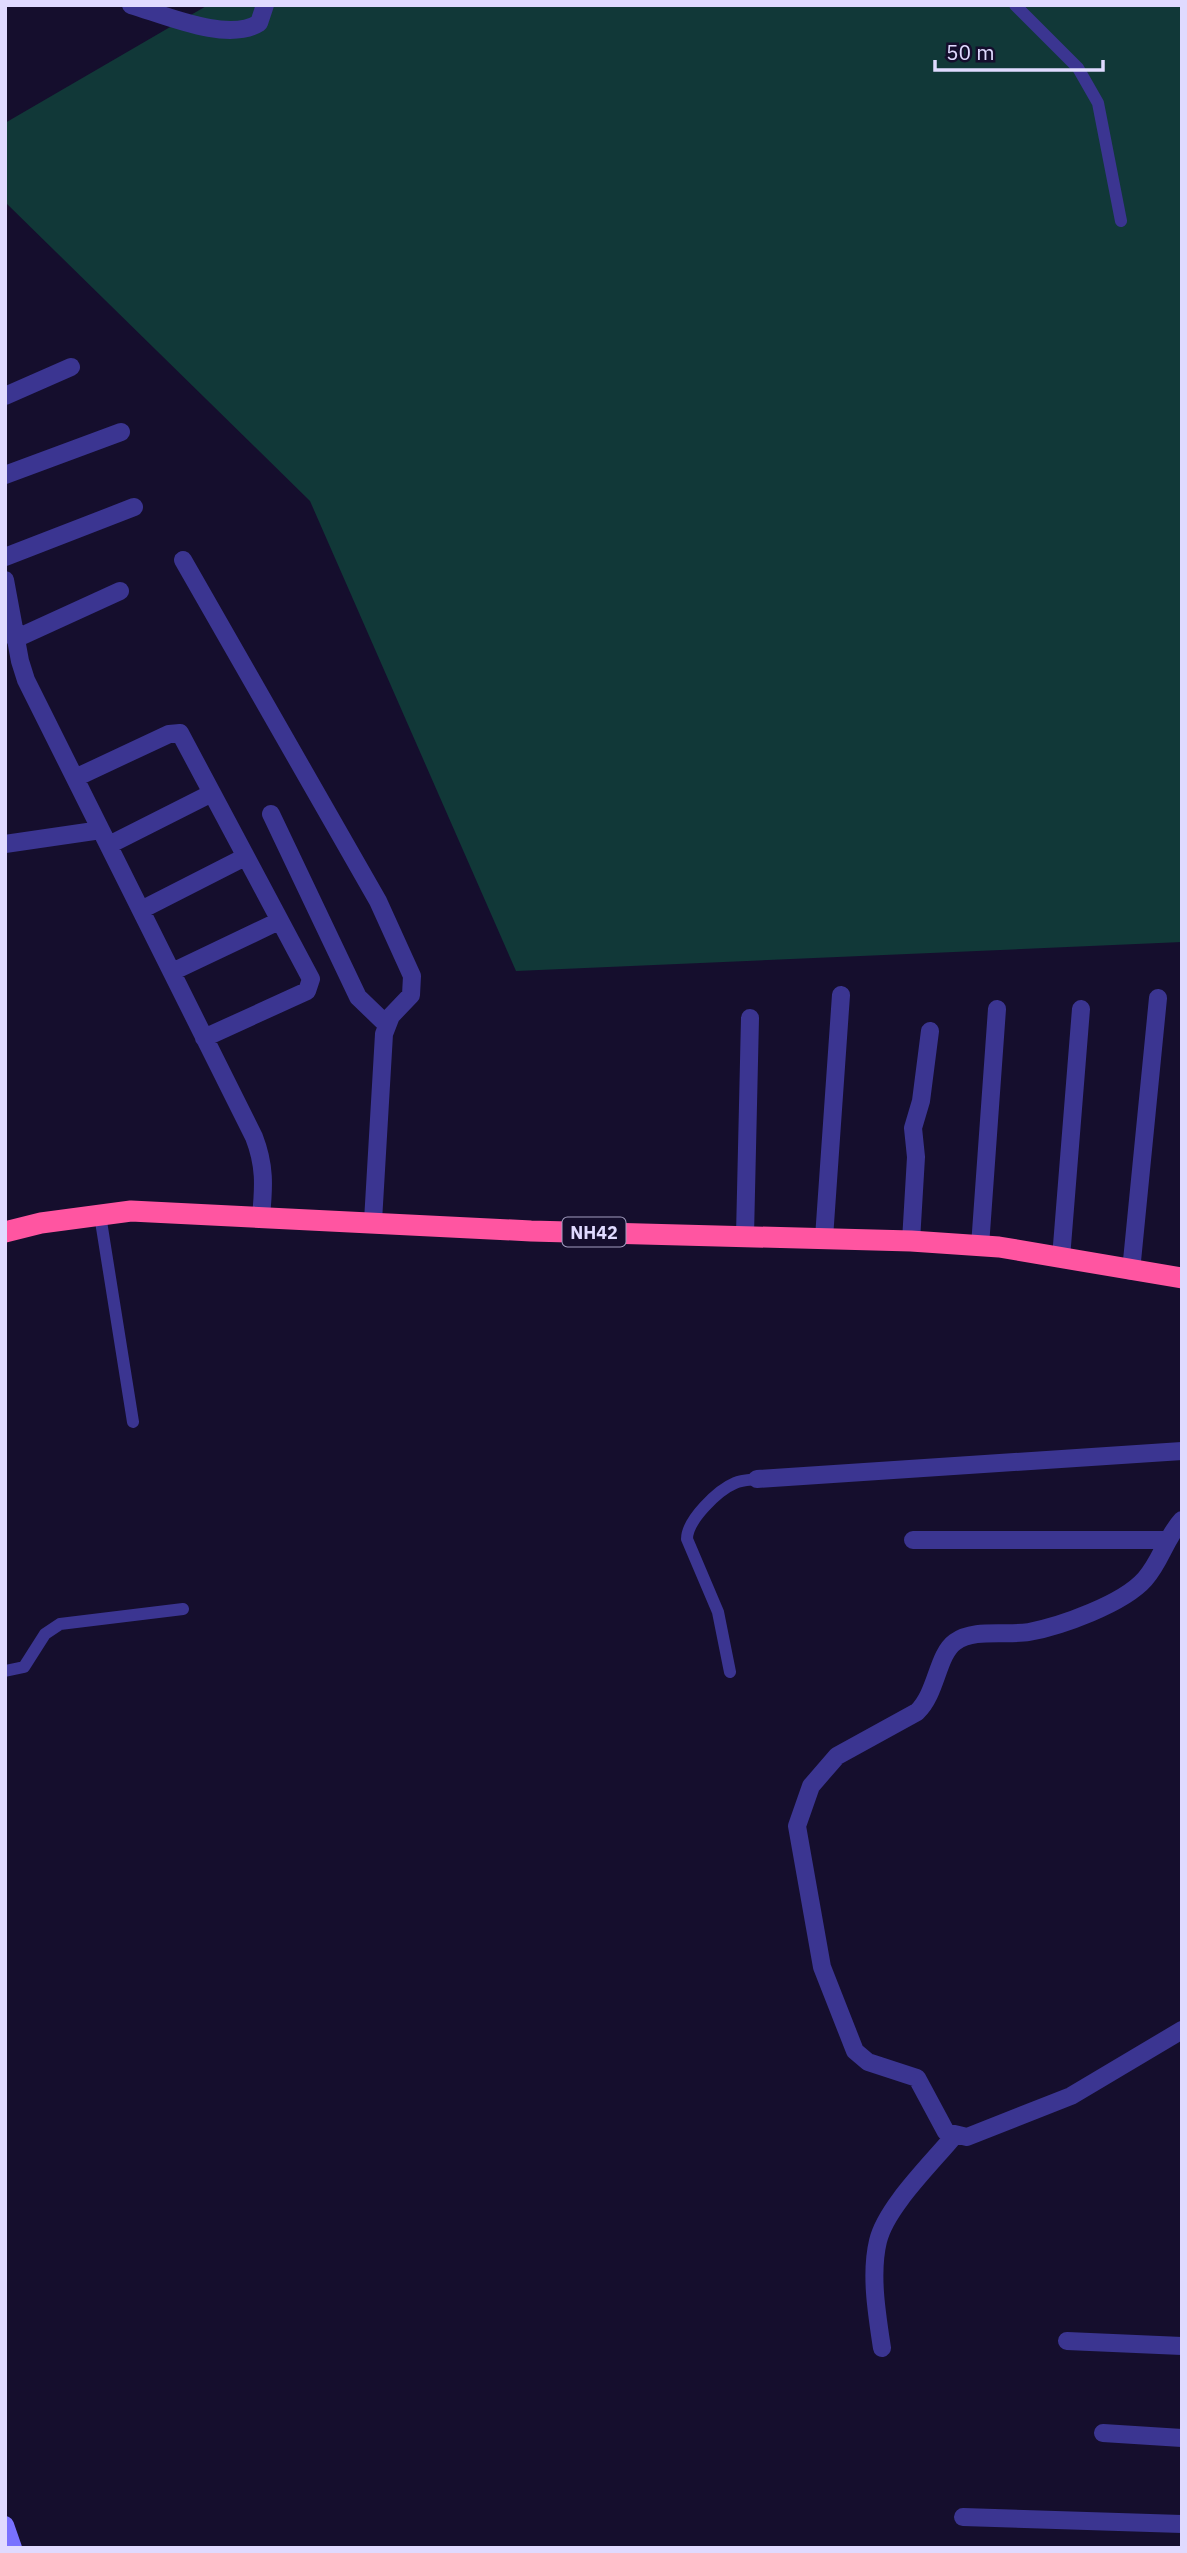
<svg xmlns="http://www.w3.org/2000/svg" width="1187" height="2553" font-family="'IBM Plex Sans',sans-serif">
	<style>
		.green { fill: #113838 }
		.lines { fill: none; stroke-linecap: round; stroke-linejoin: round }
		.lane { stroke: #3b3591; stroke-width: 12 }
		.street { stroke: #3b3591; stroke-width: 18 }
		.secondary { stroke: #7971ff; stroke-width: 18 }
		.highway { stroke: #ff55a1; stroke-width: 21 }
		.labels { text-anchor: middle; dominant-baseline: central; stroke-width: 5; stroke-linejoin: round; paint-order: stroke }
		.shield { fill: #150e2d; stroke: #a39dc0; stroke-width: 2 }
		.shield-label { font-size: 18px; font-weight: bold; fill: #e0daff }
	</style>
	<rect width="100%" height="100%" fill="#150e2d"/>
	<!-- green -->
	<path class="green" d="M208,5H1182V942L516,971L310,501L5,202V123Z"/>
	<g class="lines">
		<!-- lane -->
		<path class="lane" d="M1015,5L1078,68L1098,103L1121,221
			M100,1215L133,1422
			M5,1671L24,1667L45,1634L60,1624L183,1609
			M730,1672L718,1612L687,1539C687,1520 718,1490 735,1483C742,1480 750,1480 757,1479"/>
		<!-- street -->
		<path class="street" d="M131,5C165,15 228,43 259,23L265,5
			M5,396L71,367
			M5,475L121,432
			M5,557L134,507
			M183,560L378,901L412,976L411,995L391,1016L384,1034L373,1221
			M5,580L20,661L26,680L254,1137C265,1165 264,1186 261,1216
			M15,639L120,591
			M75,778L169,734L180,733L311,979L307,991L204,1038
			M271,814L358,997L386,1024
			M5,844L101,830
			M109,845L212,793
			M141,910L245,857
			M172,972L279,921
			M745,1235L750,1018
			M824,1238L841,995
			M911,1241L916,1157L913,1128L921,1101L930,1031
			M980,1246L997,1009
			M1061,1258L1081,1009
			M1131,1271L1158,998
			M757,1479L1182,1451
			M1182,1520C1166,1537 1161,1561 1145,1579C1123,1604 1061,1626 1029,1632C1006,1636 974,1628 955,1642C937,1655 937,1693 917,1712L837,1756L811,1786L797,1826L822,1967L855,2051L868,2062L917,2078L946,2132L967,2137L1071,2096L1182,2030
			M913,1540H1167
			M1067,2341L1182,2346
			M882,2348C877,2315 870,2274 878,2241C886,2207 932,2163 954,2136
			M1103,2433L1182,2438
			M963,2517L1182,2524"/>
		<!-- secondary -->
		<path class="secondary" d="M5,2525L13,2548"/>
		<!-- highway -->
		<path class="highway" d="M5,1232L41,1223L131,1211L531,1231L911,1241L999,1247L1182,1278"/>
	</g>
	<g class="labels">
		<!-- shield labels -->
		<rect class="shield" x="562.5" y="1217.5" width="63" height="29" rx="5"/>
		<g class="shield-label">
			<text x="594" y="1232">NH42</text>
		</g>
	</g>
	<!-- border -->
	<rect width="1187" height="2553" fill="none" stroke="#e0daff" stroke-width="14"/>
	<!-- scale -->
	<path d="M935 60v10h168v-10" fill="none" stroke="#e0daff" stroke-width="3.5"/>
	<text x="946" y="60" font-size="21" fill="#e0daff" stroke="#150e2d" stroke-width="5" paint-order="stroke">50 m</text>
</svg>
